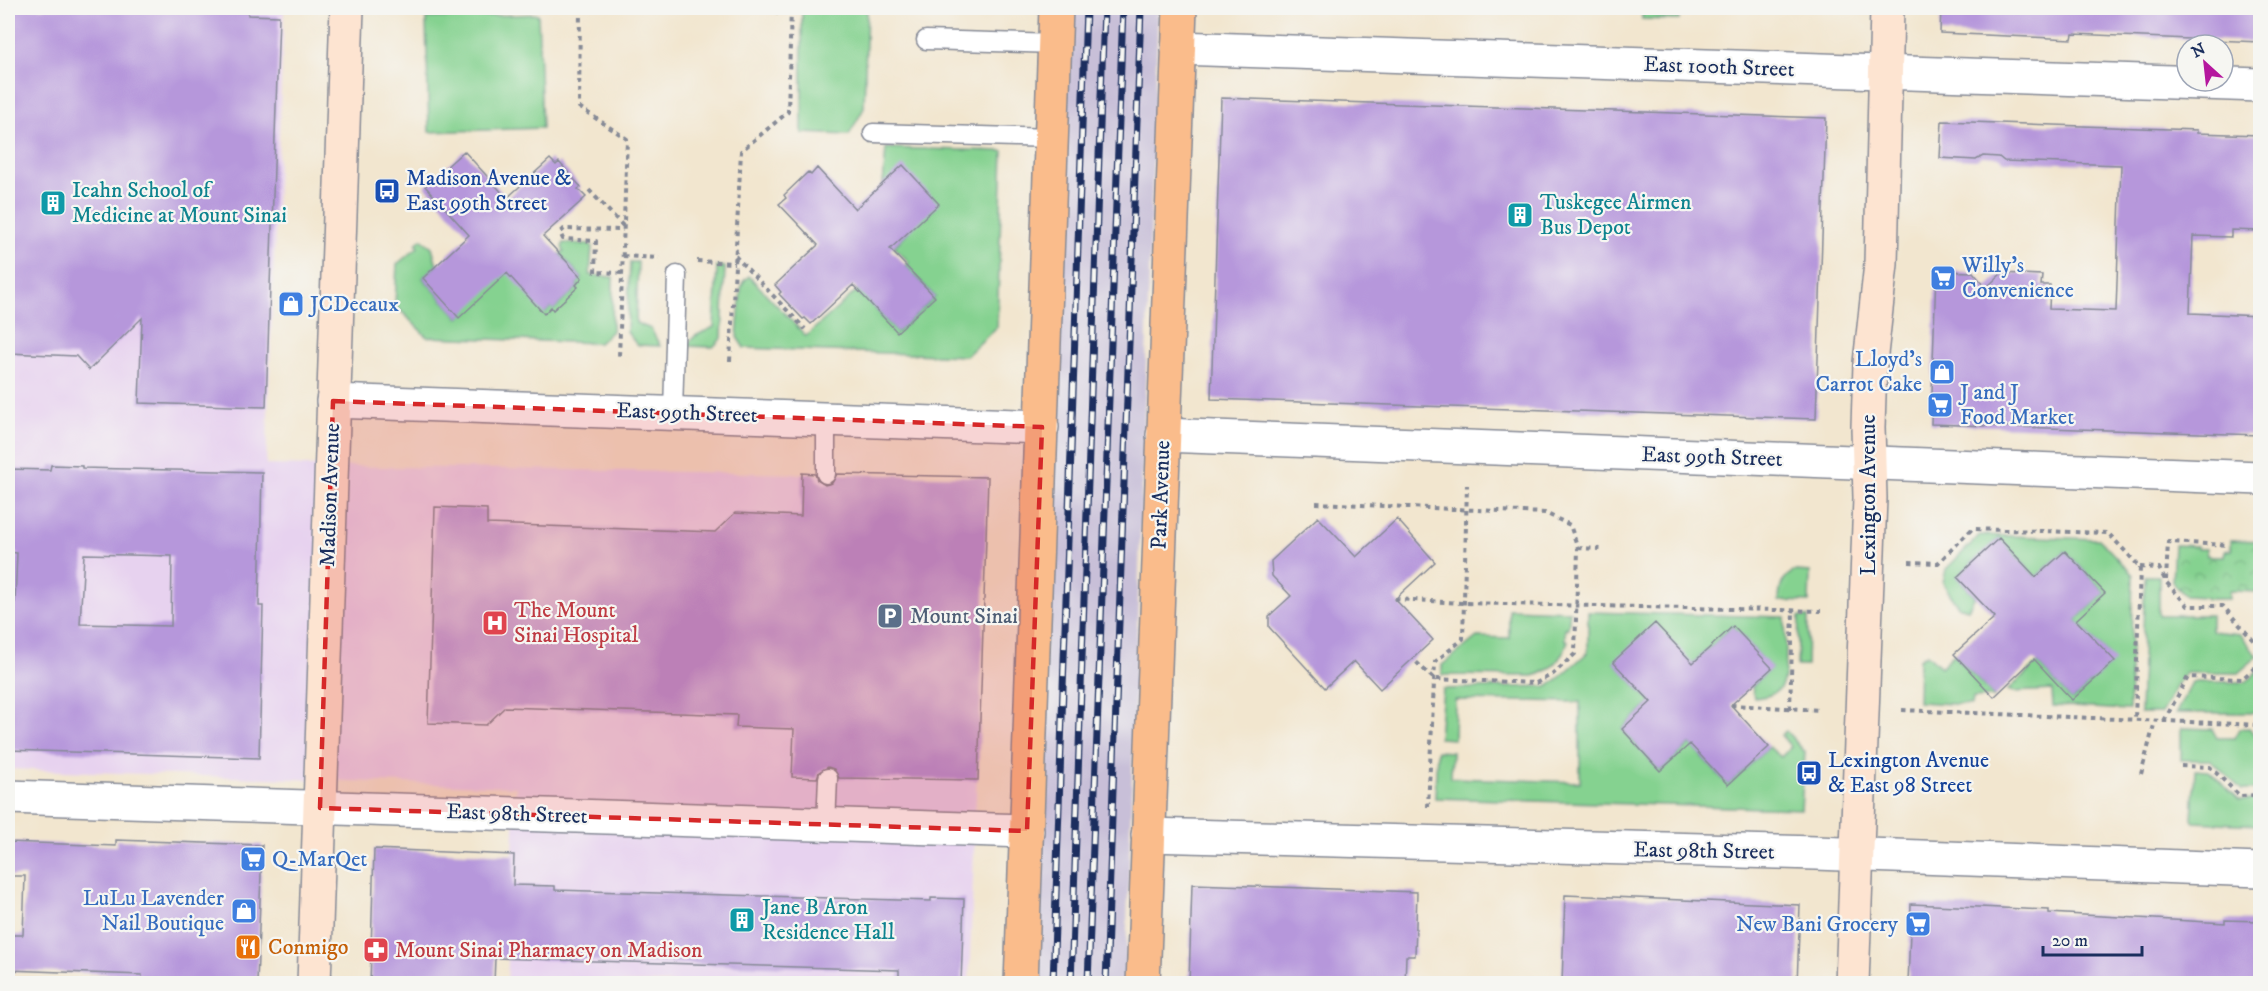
<svg xmlns="http://www.w3.org/2000/svg" width="2268" height="991" font-family="'IM FELL DW Pica',serif">
	<style>
		.built { fill: #e7d2ef }
		.railway { fill: #c8bfd8 }
		.green { fill: #85d290; stroke: #508077; stroke-width: 1.5 }
		.park { fill: url(#park-crowns); stroke: #508077; stroke-width: 1.5 }
		.building { fill: #b697db; fill-rule: evenodd }
		.lines { fill: none; stroke-linecap: round; stroke-linejoin: round }
		.lane-casing { stroke: #868a96; stroke-width: 21 }
		.street-casing { stroke: #868a96; stroke-width: 36 }
		.secondary-casing { stroke: #868a96; stroke-width: 36 }
		.primary-casing { stroke: #868a96; stroke-width: 36 }
		.path { stroke: #868a96; stroke-width: 4; stroke-dasharray: 4.5 4.5; stroke-linecap: butt }
		.lane { stroke: #fff; stroke-width: 18 }
		.street { stroke: #fff; stroke-width: 33 }
		.secondary { stroke: #fde4d1; stroke-width: 33 }
		.primary { stroke: #fabc8b; stroke-width: 33 }
		.rail-casing { stroke: #1b2f5e; stroke-width: 7 }
		.rail { stroke: #f6f6f2; stroke-width: 4.5; stroke-dasharray: 14; stroke-linecap: butt }
		.marked { fill: #d62828; fill-opacity: 0.2; stroke: #d62828; stroke-width: 4.5; stroke-dasharray: 12 8; stroke-linejoin: round }
		.labels { text-anchor: middle; dominant-baseline: central; stroke-width: 4.5; stroke-linejoin: round; paint-order: stroke }
		.street-label { font-size: 22px; fill: #1b2f5e; stroke: #f6f6f2 }
		.transit-label { font-size: 22px; fill: #164399; stroke: #f6f6f2; text-anchor: start }
		.culture-label { font-size: 22px; fill: #0d838f; stroke: #f6f6f2; text-anchor: start }
		.shop-label { font-size: 22px; fill: #366cbe; stroke: #f6f6f2; text-anchor: start }
		.health-label { font-size: 22px; fill: #be3a42; stroke: #f6f6f2; text-anchor: start }
		.service-label { font-size: 22px; fill: #4e5e75; stroke: #f6f6f2; text-anchor: start }
		.food-label { font-size: 22px; fill: #c56008; stroke: #f6f6f2; text-anchor: start }
	</style>
	<defs>
		<pattern id="park-crowns" width="20" height="18" patternUnits="userSpaceOnUse" patternTransform="scale(1.5)"><rect width="20" height="18" fill="#85d290"/><path d="M2 6a3 3 0 1 1 6 0M12 15a3 3 0 1 1 6 0" fill="none" stroke="#6cab79"/></pattern>
	</defs>
	<rect width="100%" height="100%" fill="#f6f6f2"/>
	<filter id="ink" filterUnits="userSpaceOnUse"><feTurbulence type="fractalNoise" baseFrequency=".0167" numOctaves="2"/><feDisplacementMap in="SourceGraphic" scale="12" xChannelSelector="R" yChannelSelector="G"/><feConvolveMatrix kernelMatrix="1 2 1 2 8 2 1 2 1" color-interpolation-filters="sRGB"/></filter>
	<filter id="wash" filterUnits="userSpaceOnUse"><feTurbulence type="fractalNoise" baseFrequency=".008" numOctaves="4" result="noise"/><feDisplacementMap in="SourceGraphic" scale="24" xChannelSelector="R" yChannelSelector="G"/><feGaussianBlur stdDeviation="1.35" result="paint"/><feColorMatrix in="noise" values="0 0 0 0 0 0 0 0 0 0 0 0 0 0 0 0 0 1.4 0 .05"/><feComposite in="paint" operator="in"/></filter>
	<g filter="url(#wash)">
		<rect width="100%" height="100%" fill="#f2e6cf"/>
		<!-- built -->
		<path class="built" d="M8,8H284L266,465L988,477L969,983H507L516,787L8,769Z"/>
		<!-- railway -->
		<path class="railway" d="M1069,8H1158L1125,983L1033,984Z"/>
		<!-- green -->
		<path class="green" d="M802,8H867L864,108L849,135L802,133Z
			M1642,8H1679V20L1642,19Z
			M538,14L542,128L429,132L426,18Z
			M886,148L1003,151L997,327L966,356L744,348L737,337L741,289L743,282L749,276L806,336L860,288L870,303L897,332L935,297L906,266L909,262L894,247L909,231L883,184Z
			M421,239L432,247L437,265L423,278L459,318L505,268L545,313L551,307L554,309L578,287L576,285L582,278L560,254L564,251L562,247L564,243L590,244L592,246L590,275L613,277L612,331L599,343L427,337L395,305L397,264L418,247L416,244Z
			M630,262H638L636,323L651,329L660,346L637,345L627,332Z
			M717,266L725,267L722,338L713,347L686,346L695,336L714,327Z
			M1980,535L2099,539L2133,575L2129,710L2053,706L2052,690L2013,692L2008,690L2038,663L2072,700L2114,661L2076,620L2105,593L2065,551L2036,577L1999,538L1957,577L1975,596L1968,609L1958,606L1943,583L1946,569Z
			M1796,571L1810,572L1809,602L1779,601C1779,588 1783,575 1796,571Z
			M2145,576H2159V615H2211V631L2240,634L2258,656L2238,673H2184L2161,713H2140Z
			M1509,609L1570,611L1568,628H1565V640L1568,641C1561,659 1553,671 1533,676L1442,675V665L1477,637L1509,638Z
			M1588,612L1785,617C1785,633 1789,676 1780,688C1773,696 1763,697 1754,698L1752,687L1771,668L1733,626L1693,663L1614,662L1651,702L1622,729L1660,771L1690,744L1728,785L1769,747L1781,757L1791,747L1781,735L1786,731L1805,752L1801,809L1435,798L1437,751L1452,752L1451,778L1580,782V702L1455,700L1454,739L1439,738L1443,689L1547,686L1558,679L1588,652Z
			M1799,617H1808L1807,666H1797Z
			M1927,654L1941,667L1954,654L1994,697L1973,698L1972,705L1918,702L1919,659Z
			M2260,670V713H2176L2192,682H2246Z
			M2181,728L2212,729L2217,738H2234L2239,729L2249,728L2260,739V790H2242L2210,760H2181Z
			M2195,770L2209,771L2239,800H2260V825L2194,822L2192,818Z"/>
		<!-- park -->
		<path class="park" d="M2231,540L2260,541V592L2229,591V599H2207L2206,597L2186,596L2172,582L2174,545L2197,546V549H2206L2207,556H2224L2225,551L2231,550Z"/>
		<g id="blocks">
			<!-- building -->
			<path class="building" d="M8,8H248V15L279,16L266,407L139,403L142,318L89,370L76,356L8,353Z
				M1941,8H2260V42L2073,34L2072,39L1940,33Z
				M1221,98L1826,118L1816,419L1211,399Z
				M1942,121L2197,130V133L2260,135V231L2231,230V237L2193,236L2190,313L2260,316V435L1931,424L1936,271L1973,272L1986,288L2002,273L2042,275L2041,285H2050L2049,309L2116,311L2121,165L2004,161L1999,157L1983,156L1976,160L1940,158Z
				M464,151L507,198L550,159L556,165L559,162L581,187L578,189L586,197L543,236L582,278L576,285L578,287L553,310L551,307L544,314L507,273L459,318L423,278L469,235L425,186Z
				M903,165L939,204L890,249L935,297L897,332L853,285L811,324L805,318L803,319L779,294L781,292L775,285L818,245L779,204L786,198L784,195L808,172L811,175L817,168L855,209Z
				M51,465L82,466V468L262,472L259,606H263L259,758L8,750V602H15L17,553L8,552V469L50,470ZM84,554L172,556L171,626L80,624Z
				M802,473L815,474L817,480L825,485L832,483L837,474L988,477L978,780L839,778L834,769L828,767L819,772L817,778L792,777L794,729L736,727L737,715L505,707L486,725L428,723L435,507L487,509V524L715,532L735,513L801,516Z
				M1318,517L1356,557L1397,519L1435,562L1395,599L1433,640L1380,689L1354,661L1325,688L1269,627V616L1291,596L1272,576L1271,561Z
				M1999,538L2036,577L2065,551L2105,593L2076,620L2115,661L2072,700L2034,659L1994,697L1954,654L1995,617L1957,577Z
				M1655,623L1693,663L1733,626L1772,668L1731,705L1769,747L1728,785L1690,744L1660,771L1622,729L1651,702L1613,662Z
				M116,840L262,845L257,984H141L142,975L8,970V935H23L25,876H8V842L116,846Z
				M374,849L514,855L513,885L555,886V890L931,901V898L964,899L961,984L899,983V970L495,958L494,984H370Z
				M1192,884L1417,892L1415,956H1406L1405,984H1189Z
				M1565,895L1800,905L1797,984H1562Z
				M1911,904L2049,910V913L2225,923V920L2260,921V984H1908Z"/>
		</g>
	</g>
	<g filter="url(#ink)">
		<use href="#blocks" fill-opacity="0" stroke="#868a96" stroke-width="1.5"/>
		<g class="lines">
			<!-- lane casing -->
			<g class="lane-casing">
				<path id="lane" d="M926,40L1054,44
					M873,133L1051,138
					M673,412L677,275
					M826,474V418
					M826,825L828,778"/>
			</g>
			<!-- street casing -->
			<g class="street-casing">
				<path id="street" d="M1178,48L2260,85
					M333,401L1042,427
					M1163,435L2260,478
					M8,797L1027,831
					M1148,835L1816,853L2260,870"/>
			</g>
			<!-- secondary casing -->
			<g class="secondary-casing">
				<path id="secondary" d="M314,984L347,8
					M1852,984L1870,498L1868,427L1870,363L1881,264L1887,8"/>
			</g>
			<!-- primary casing -->
			<g class="primary-casing">
				<path id="primary" d="M1021,984L1056,8
					M1143,984L1180,8"/>
			</g>
			<!-- path -->
			<path class="path" d="M580,8L579,107L627,139L619,357
				M686,8L791,13
				M589,190L623,226
				M623,256L659,258
				M735,256L805,329
				M697,261L735,263
				M622,273L595,272L596,241L563,239L560,233L564,229L623,230
				M730,361L741,151L788,112L791,8
				M1316,503L1545,513L1570,525L1578,548L1575,654L1553,674L1536,683L1434,679L1413,659
				M1578,548L1601,549
				M1909,562L1938,563L1972,529L2108,533L2140,567L2135,720
				M2140,567L2159,568L2166,582L2188,606H2223L2260,648
				M2166,580L2168,542L2228,545
				M1395,599L1463,603L1821,611
				M1731,705L1819,710
				M1790,709L1793,610
				M1902,710L2260,725
				M2164,721L2188,677L2242,679L2260,663
				M2181,766L2210,767L2240,796L2260,795
				M2141,774L2155,721
				M1428,807L1435,662L1463,639L1467,485"/>
			<!-- lane -->
			<use href="#lane" class="lane"/>
			<!-- street -->
			<use href="#street" class="street"/>
			<!-- secondary -->
			<use href="#secondary" class="secondary"/>
			<!-- primary -->
			<use href="#primary" class="primary"/>
			<!-- rail casing -->
			<g class="rail-casing">
				<path id="rail" d="M1053,984L1086,8
					M1071,984L1104,8
					M1088,984L1123,8
					M1106,984L1141,8"/>
			</g>
			<!-- rail -->
			<use href="#rail" class="rail"/>
		</g>
	</g>
	<!-- marked area -->
	<path class="marked" d="M333,401L1042,427L1027,831L320,808Z"/>
	<!-- icons -->
	<defs>
		<g id="bus-square" transform="scale(1.35)"><rect x="-9" y="-9" width="18" height="18" rx="4" fill="#1a4fb4" stroke="#f6f6f2"/><path d="M-5-6H5V4H4V6H2V4H-2V6H-4V4H-5ZM-3.5-4V0h7V-4ZM-3.5 1.2v1.5H-2V1.2ZM2 1.2v1.5H3.5V1.2Z" fill="#fff"/></g>
		<g id="building-square" transform="scale(1.35)"><rect x="-9" y="-9" width="18" height="18" rx="4" fill="#0f9aa8" stroke="#f6f6f2"/><path d="M-4-6H4V6H1V3H-1V6H-4ZM-2.5-4.3h1.7v1.8h-1.7ZM.8-4.3h1.7v1.8H.8ZM-2.5-1h1.7V.8h-1.7ZM.8-1h1.7V.8H.8Z" fill="#fff"/></g>
		<g id="supermarket-square" transform="scale(1.35)"><rect x="-9" y="-9" width="18" height="18" rx="4" fill="#3f7fe0" stroke="#f6f6f2"/><path d="M-6-5.5h2.5l.6 2H6L4.5 2H-2.5L-4.4-4H-6ZM-1.5 3.2a1.3 1.3 0 1 0 .1 0ZM3 3.2a1.3 1.3 0 1 0 .1 0Z" fill="#fff"/></g>
		<g id="shop-square" transform="scale(1.35)"><rect x="-9" y="-9" width="18" height="18" rx="4" fill="#3f7fe0" stroke="#f6f6f2"/><path d="M-5-2.5h2.3a2.7 3.5 0 0 1 5.4 0H5L5.5 6h-11ZM-1.5-2.5h3a1.5 2.3 0 0 0-3 0Z" fill="#fff"/></g>
		<g id="parking-square" transform="scale(1.35)"><rect x="-9" y="-9" width="18" height="18" rx="4" fill="#5c6f8a" stroke="#f6f6f2"/><path d="M-3.5-5.5H1a3.5 3.5 0 0 1 0 7H-1V5.5H-3.5ZM-1-3.4V-.6H.8a1.4 1.4 0 0 0 0-2.8Z" fill="#fff"/></g>
		<g id="hospital-square" transform="scale(1.35)"><rect x="-9" y="-9" width="18" height="18" rx="4" fill="#e0444e" stroke="#f6f6f2"/><path d="M-5-5h3v3.5h4V-5h3V5h-3V1.5h-4V5h-3Z" fill="#fff"/></g>
		<g id="restaurant-square" transform="scale(1.35)"><rect x="-9" y="-9" width="18" height="18" rx="4" fill="#e8710a" stroke="#f6f6f2"/><path d="M-5-6h1v4h1v-4h1v4h1v-4h1v5L-1.5 .5V6h-2V.5L-5-1ZM5-6V6H3V1.5H1.5Q1.5-4 5-6Z" fill="#fff"/></g>
		<g id="pharmacy-square" transform="scale(1.35)"><rect x="-9" y="-9" width="18" height="18" rx="4" fill="#e0444e" stroke="#f6f6f2"/><path d="M-2-6h4v4h4v4h-4v4h-4v-4h-4v-4h4Z" fill="#fff"/></g>
	</defs>
	<g fill-rule="evenodd">
		<use href="#bus-square" x="387" y="191"/>
		<use href="#building-square" x="53" y="203"/>
		<use href="#building-square" x="1520" y="215"/>
		<use href="#supermarket-square" x="1943" y="278"/>
		<use href="#shop-square" x="291" y="304"/>
		<use href="#shop-square" x="1942" y="372"/>
		<use href="#supermarket-square" x="1940" y="405"/>
		<use href="#parking-square" x="890" y="616"/>
		<use href="#hospital-square" x="495" y="623"/>
		<use href="#bus-square" x="1809" y="773"/>
		<use href="#supermarket-square" x="253" y="859"/>
		<use href="#shop-square" x="244" y="911"/>
		<use href="#building-square" x="742" y="920"/>
		<use href="#supermarket-square" x="1918" y="924"/>
		<use href="#restaurant-square" x="248" y="947"/>
		<use href="#pharmacy-square" x="376" y="950"/>
	</g>
	<g class="labels">
		<!-- street labels -->
		<g class="street-label">
			<text transform="translate(1719 67) rotate(2)">East 100th Street</text>
			<text transform="translate(687 413) rotate(2)">East 99th Street</text>
			<text transform="translate(1712 457) rotate(2)">East 99th Street</text>
			<text transform="translate(330 495) rotate(-88)">Madison Avenue</text>
			<text transform="translate(1161 495) rotate(-88)">Park Avenue</text>
			<text transform="translate(1868 495) rotate(-90)">Lexington Avenue</text>
			<text transform="translate(517 814) rotate(2)">East 98th Street</text>
			<text transform="translate(1704 851) rotate(1)">East 98th Street</text>
		</g>
		<!-- transit labels -->
		<g class="transit-label">
			<text x="406" y="178">Madison Avenue &amp;<tspan x="406" dy="25">East 99th Street</tspan></text>
			<text x="1828" y="760">Lexington Avenue<tspan x="1828" dy="25">&amp; East 98 Street</tspan></text>
		</g>
		<!-- culture labels -->
		<g class="culture-label">
			<text x="72" y="190">Icahn School of<tspan x="72" dy="25">Medicine at Mount Sinai</tspan></text>
			<text x="1540" y="202">Tuskegee Airmen<tspan x="1540" dy="25">Bus Depot</tspan></text>
			<text x="762" y="907">Jane B Aron<tspan x="762" dy="25">Residence Hall</tspan></text>
		</g>
		<!-- shop labels -->
		<g class="shop-label">
			<text x="1962" y="265">Willy's<tspan x="1962" dy="25">Convenience</tspan></text>
			<text x="310" y="304">JCDecaux</text>
			<text x="1922" y="359" text-anchor="end">Lloyd's<tspan x="1922" dy="25">Carrot Cake</tspan></text>
			<text x="1960" y="392">J and J<tspan x="1960" dy="25">Food Market</tspan></text>
			<text x="272" y="859">Q-MarQet</text>
			<text x="224" y="898" text-anchor="end">LuLu Lavender<tspan x="224" dy="25">Nail Boutique</tspan></text>
			<text x="1898" y="924" text-anchor="end">New Bani Grocery</text>
		</g>
		<!-- health labels -->
		<g class="health-label">
			<text x="514" y="610">The Mount<tspan x="514" dy="25">Sinai Hospital</tspan></text>
			<text x="395" y="950">Mount Sinai Pharmacy on Madison</text>
		</g>
		<!-- service labels -->
		<g class="service-label">
			<text x="910" y="616">Mount Sinai</text>
		</g>
		<!-- food labels -->
		<g class="food-label">
			<text x="268" y="947">Conmigo</text>
		</g>
	</g>
	<!-- margin -->
	<rect width="2268" height="991" fill="none" stroke="#f6f6f2" stroke-width="30"/>
	<!-- north arrow -->
	<g transform="translate(2205 63) rotate(333)"><circle r="28" fill="#f6f6f2" stroke="#9ea6b7" stroke-width="1.5"/>
	<path d="M0-4.5L10 22L0 15L-10 22Z" fill="#b5179e"/>
	<text y="-9" font-size="16" font-weight="bold" text-anchor="middle" fill="#1b2f5e">N</text>
	</g>
	<!-- scale -->
	<path d="M2043 946v9h99v-9" fill="none" stroke="#1b2f5e" stroke-width="3"/>
	<text x="2052" y="946" font-size="18" fill="#1b2f5e" stroke="#f6f6f2" stroke-width="4.5" paint-order="stroke">20 m</text>
</svg>
